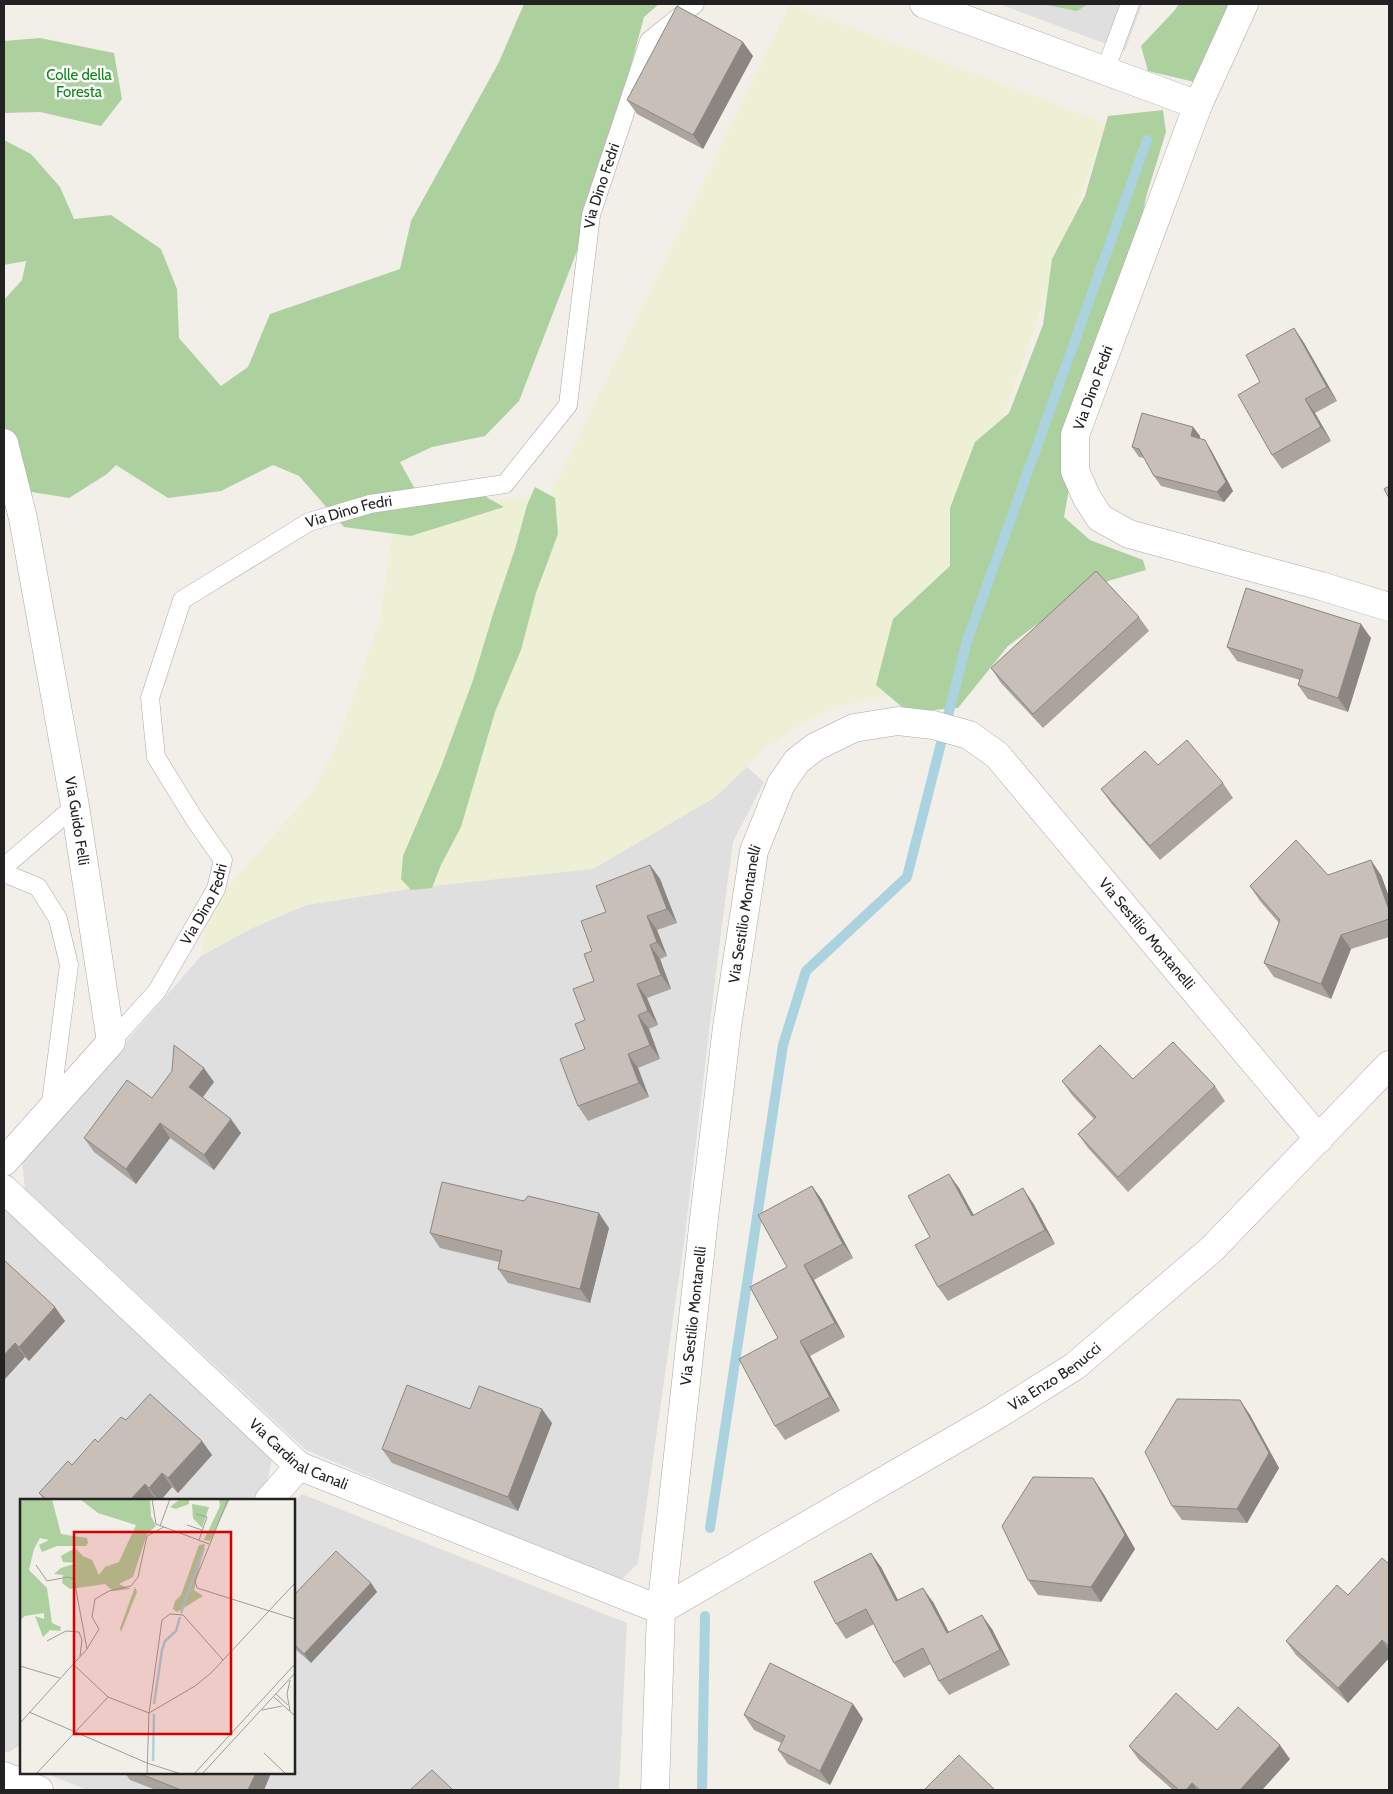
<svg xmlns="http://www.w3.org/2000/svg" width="1393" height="1794" font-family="Cabin,sans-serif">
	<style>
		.residential { fill: #e0dfdf }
		.farmland { fill: #eef0d5 }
		.forest { fill: #add19e }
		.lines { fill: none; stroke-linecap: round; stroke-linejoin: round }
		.stream { stroke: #aad3df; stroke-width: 10 }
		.lane-casing { stroke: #a9a9a9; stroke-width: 19 }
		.street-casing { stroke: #a9a9a9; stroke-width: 29 }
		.lane { stroke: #fff; stroke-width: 18 }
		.street { stroke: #fff; stroke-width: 28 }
		.wall { fill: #aba49e }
		.shaded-wall { fill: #8b8681 }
		.building { fill: #c7bfb8; stroke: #8b8681 }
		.labels { text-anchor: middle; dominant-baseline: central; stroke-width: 5; stroke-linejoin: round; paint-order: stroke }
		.park-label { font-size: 15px; fill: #0c8416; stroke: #fff }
		.street-label { font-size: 15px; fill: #222; stroke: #fff }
		.inset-river { fill: none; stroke: #aad3df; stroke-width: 2.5 }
		.inset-road { fill: none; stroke: #9f9d99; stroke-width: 1 }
		.view { fill: #d40000; fill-opacity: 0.15; stroke: #d40000; stroke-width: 2.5 }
		.inset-edge { fill: none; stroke: #222; stroke-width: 2.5 }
	</style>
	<rect width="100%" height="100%" fill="#f2efe9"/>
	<!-- residential -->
	<path class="residential" d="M999,4H1142L1125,51Z
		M747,767L764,782L733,842L719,948L684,1242L638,1563L619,1582L306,1450L25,1189L22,1161L201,956L252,928L306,905L415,888L714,798Z
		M4,1207H6L272,1460L267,1482L250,1500H21V1745L9,1752H4Z
		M302,1494L627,1623L619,1790H87L50,1775L53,1773H294V1503Z"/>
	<!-- farmland -->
	<path class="farmland" d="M790,4L1106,123L908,692L840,706L803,723L768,746L714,798L593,869L415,888L306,905L252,928L201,956L207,919L224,890L313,791L335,748L380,620L394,519L439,502L549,497Z"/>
	<!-- forest -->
	<path class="forest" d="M524,4H659L644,17L591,215L519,401L485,436L432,447L400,462L416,491L465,485L504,507L411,536L344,527L299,476L273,465L221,491L168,498L116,465L107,474L69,498L13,489L4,492V300L22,280L26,261L4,265V140L31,154L60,187L74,219L111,215L161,249L177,289L179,338L221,386L248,367L270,314L400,269L411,221L499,62Z
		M1041,4H1088L1077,11Z
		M1179,4H1253L1244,40L1203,84L1148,71L1141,46L1174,11Z
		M40,38L114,53L122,99L101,126L40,112L4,113V41Z
		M1163,110L1166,132L1146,197L1128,290L1070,483L1064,517L1090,540L1143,560L1146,570L1108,581L1063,605L1008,646L958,708L908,712L876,685L893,619L950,566V508L975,442L1009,413L1043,325L1052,259L1085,196L1108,116Z
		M535,487L555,498L558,534L536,593L521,650L495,712L461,827L441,865L432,888L411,890L401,879L403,856L441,767L473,680L493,614L515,549L527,505Z"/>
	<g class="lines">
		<!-- stream -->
		<path class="stream" d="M710,1528L783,1045L806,971L907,877L967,641L1147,140
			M702,1790L705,1616"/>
		<!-- lane casing -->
		<g class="lane-casing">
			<g id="lane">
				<path d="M1105,71L1130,4"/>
				<path d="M4,867L75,806"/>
				<path d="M4,873L38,887L58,919L69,965L50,1110"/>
				<path id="s1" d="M111,1042L157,991L216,889L223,860L195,820L156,757L150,698L182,600L309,522L370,504L505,484L568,405L591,215L649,41L695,4"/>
			</g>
		</g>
		<!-- street casing -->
		<g class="street-casing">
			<g id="street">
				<path d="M924,4L1198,105"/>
				<path d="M1244,4L1198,105L1075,435V471L1087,498L1100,518L1129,534L1321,586L1389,607"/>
				<path id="s2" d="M4,443L23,518L75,806L111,1042L4,1162"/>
				<path id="s3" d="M4,1189L299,1466L661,1610L994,1417L1075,1366L1212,1249L1389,1065"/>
				<path d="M269,1500L299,1466"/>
				<path d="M4,1776L39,1790"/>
				<path id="s4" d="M655,1790L661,1610L704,1218L727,1027L754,851L781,784L797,761L815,747L854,728L898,721L933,725L969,735L997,755L1319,1139"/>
			</g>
		</g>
		<!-- lane -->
		<use href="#lane" class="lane"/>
		<!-- street -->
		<use href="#street" class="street"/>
	</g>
	<!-- wall -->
	<path class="wall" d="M753,56L703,149L637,114L627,100Z
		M1294,328L1304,343L1337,401L1315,413L1331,441L1282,469L1272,455L1260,382Z
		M1193,427L1200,436V438L1211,450L1233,491L1224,502L1161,486L1154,476L1144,458L1139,457L1132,447Z
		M1139,617L1149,631L1043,728L1001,683L991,668Z
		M1371,638L1348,712L1308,699L1298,685L1300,680L1237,661L1227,647Z
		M1158,765L1223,783L1233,798L1160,860L1111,803L1101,789Z
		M650,865L660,879L677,923L657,930L667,956L660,959L671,989L647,998L658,1025L649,1029L660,1059L638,1068L649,1097L588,1121L578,1106L585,1049V1020L594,981L592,951L606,912Z
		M1328,875H1381L1389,897V937L1351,949L1331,999L1274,977L1264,963L1279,923L1260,901L1250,886Z
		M1133,1079L1215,1086L1225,1101L1128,1192L1088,1148L1078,1134L1094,1119L1072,1095L1062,1081Z
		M214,1082L203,1097L241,1133L214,1170L170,1138L136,1184L94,1152L84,1138L152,1098Z
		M812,1186L822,1200L853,1258L814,1280L845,1337L810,1356L840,1411L785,1440L775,1426L778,1338Z
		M959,1188L973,1215L1033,1203L1055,1244L948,1301L938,1287L930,1237Z
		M609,1228L590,1303L508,1283L498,1269L499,1262L440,1248L430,1233Z
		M4,1260L65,1321L29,1361L25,1357L4,1380Z
		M1240,1400L1250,1415L1279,1468L1247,1523L1182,1520L1172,1506Z
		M470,1409L552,1423L518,1511L392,1463L382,1449Z
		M126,1420L202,1441L212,1455L178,1493L172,1487L161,1500H157L155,1498L153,1500H44L39,1493L98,1442Z
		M1093,1478L1103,1493L1135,1549L1101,1602L1038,1595L1028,1580Z
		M1389,1564V1658L1348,1703L1296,1655L1286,1641Z
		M881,1567L898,1600L933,1602L949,1632L992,1629L1010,1665L949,1695L939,1681L931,1664L904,1678L894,1663L874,1624L846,1639L836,1624Z
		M371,1583L377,1592L311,1663L294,1648V1595Z
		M853,1704L863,1719L830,1785L788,1764L778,1750L781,1743L754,1730L744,1715Z
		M1217,1730L1290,1759L1262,1790H1173L1139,1760L1129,1746Z
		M125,1773H271L264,1790H156L130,1780Z"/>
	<!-- shaded-wall -->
	<path class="shaded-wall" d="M743,42L753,56L703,149L693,135Z
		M1294,328L1304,343L1337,401L1327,387Z
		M1305,399L1315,413L1331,441L1321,427Z
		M1193,427L1200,436L1198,446L1191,436Z
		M1205,440L1211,450L1233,491L1224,502L1217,492Z
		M1361,624L1371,638L1348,712L1338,698Z
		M1371,860L1381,875L1389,897V910Z
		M650,865L660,879L677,923L667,909Z
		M647,916L657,930L667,956L657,942Z
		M1341,935L1351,949L1331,999L1321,984Z
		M650,945L660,959L671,989L661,975Z
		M637,984L647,998L658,1025L648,1011Z
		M638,1015L649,1029L660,1059L650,1045Z
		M628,1054L638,1068L649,1097L639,1083Z
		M204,1068L214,1082L199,1102L189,1087Z
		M231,1119L241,1133L214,1170L204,1155Z
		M160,1123L170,1138L136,1184L126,1169Z
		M949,1174L959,1188L982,1230L972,1216Z
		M812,1186L822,1200L853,1258L843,1244Z
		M1023,1188L1033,1203L1055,1244L1045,1230Z
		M599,1213L609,1228L590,1303L580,1289Z
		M804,1265L814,1280L845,1337L835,1323Z
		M55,1307L65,1321L29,1361L19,1347Z
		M800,1341L810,1356L840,1411L830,1397Z
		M15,1343L25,1357L4,1380V1355Z
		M1240,1400L1250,1415L1279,1468L1247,1523L1237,1509Z
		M542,1409L552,1423L518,1511L508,1497Z
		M202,1441L212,1455L178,1493L168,1478Z
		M162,1473L172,1487L161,1500H158L149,1488Z
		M1093,1478L1103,1493L1135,1549L1101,1602L1091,1587Z
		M145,1484L155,1498L153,1500H130Z
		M871,1553L881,1567L906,1616L896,1601Z
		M371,1583L377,1592L311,1663L304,1654Z
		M923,1588L933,1602L957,1648L947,1633Z
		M982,1615L992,1629L1010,1665L1000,1650Z
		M1382,1640L1389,1650V1658L1348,1703L1338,1688Z
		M853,1704L863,1719L830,1785L820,1771Z
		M1280,1745L1290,1759L1262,1790H1240Z
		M256,1773H271L264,1790H248Z
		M1192,1783L1197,1790H1186Z"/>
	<!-- building -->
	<path class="building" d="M677,6L743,42L693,135L627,100Z
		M1294,328L1327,387L1305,399L1321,427L1272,455L1238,395L1260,382L1246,355Z
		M1142,413L1193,427L1191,436L1205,440L1226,482L1217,492L1154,476L1139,449L1132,447Z
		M1389,486V498L1384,489Z
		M1096,571L1139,617L1033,714L991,668Z
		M1246,588L1361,624L1338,698L1298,685L1303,670L1227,647Z
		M1187,740L1223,783L1150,846L1101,789L1145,751L1158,765Z
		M1296,840L1328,875L1371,860L1389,910V919L1341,935L1321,984L1264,963L1280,920L1250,886Z
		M650,865L667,909L647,916L657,942L650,945L661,975L637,984L648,1011L638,1015L650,1045L628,1054L639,1083L578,1106L560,1059L585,1049L575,1024L585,1020L573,989L594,981L584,954L592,951L581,921L606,912L596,886Z
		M1173,1042L1215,1086L1118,1177L1078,1134L1096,1117L1062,1081L1100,1045L1133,1079Z
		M174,1045L204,1068L189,1087L231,1119L204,1155L160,1123L126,1169L84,1138L127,1080L152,1098L172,1071Z
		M949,1174L972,1216L1023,1188L1045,1230L938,1287L915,1245L930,1237L908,1196Z
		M442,1182L524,1201L528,1196L599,1213L580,1289L498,1269L502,1251L430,1233Z
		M812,1186L843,1244L804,1265L835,1323L800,1341L830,1397L775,1426L739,1359L778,1338L750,1287L787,1267L758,1215Z
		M4,1260L55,1307L19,1347L15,1343L4,1355Z
		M407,1385L470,1409L479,1386L542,1409L508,1497L382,1449Z
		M150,1394L202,1441L168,1478L162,1473L149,1488L145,1484L130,1500H47L39,1493L68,1461L72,1465L95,1439L98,1442L121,1417L126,1420Z
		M1177,1399L1240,1400L1269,1453L1237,1509L1172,1506L1145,1452Z
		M1033,1477L1093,1478L1125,1535L1091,1587L1028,1580L1002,1526Z
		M336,1551L371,1583L304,1654L294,1644V1595Z
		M871,1553L896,1601L923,1588L947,1633L982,1615L1000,1650L939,1681L923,1648L894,1663L866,1609L836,1624L814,1582Z
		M1382,1558L1389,1564V1646L1382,1640L1338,1688L1286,1641L1337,1585L1348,1595Z
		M770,1663L853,1704L820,1771L778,1750L785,1736L744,1715Z
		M1176,1693L1217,1730L1238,1707L1280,1745L1240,1790H1200L1192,1783L1186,1790H1179L1129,1746Z
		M959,1755L995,1790H924Z
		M432,1770L453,1790H410Z
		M138,1773H256L248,1790H181Z"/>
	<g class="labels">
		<!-- park labels -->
		<g class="park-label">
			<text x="79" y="75">Colle della<tspan x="79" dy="17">Foresta</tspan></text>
		</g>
		<!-- street labels -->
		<g class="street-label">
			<text stroke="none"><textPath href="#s1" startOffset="1174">Via Dino Fedri</textPath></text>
			<text transform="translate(1093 388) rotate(-70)">Via Dino Fedri</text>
			<text stroke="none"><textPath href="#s1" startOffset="692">Via Dino Fedri</textPath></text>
			<text stroke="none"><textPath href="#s2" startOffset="385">Via Guido Felli</textPath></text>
			<text stroke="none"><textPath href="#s1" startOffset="168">Via Dino Fedri</textPath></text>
			<text stroke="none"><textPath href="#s4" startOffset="881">Via Sestilio Montanelli</textPath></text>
			<text stroke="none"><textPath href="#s4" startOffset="1496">Via Sestilio Montanelli</textPath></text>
			<text stroke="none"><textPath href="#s4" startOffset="476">Via Sestilio Montanelli</textPath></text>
			<text stroke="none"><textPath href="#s3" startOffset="1252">Via Enzo Benucci</textPath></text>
			<text stroke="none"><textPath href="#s3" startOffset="398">Via Cardinal Canali</textPath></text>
		</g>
	</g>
	<!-- overview -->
	<g transform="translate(20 1499)">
		<rect width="275" height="275" fill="#f2efe9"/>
		<path d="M0,0H32L41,35L67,39L68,44L66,47H37L22,53L19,46L29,41L20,39L14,50L9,71L27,89L32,124L41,128L40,132L30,131L23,138L15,117L24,120V114L5,117L0,121ZM60,0H130L131,17L136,27L127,35L113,78L99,85L111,90L93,92L85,85L50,90L42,84L43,76L34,75L41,69L57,64L43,63L41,57L55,49L63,57L72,61L79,76L85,68L99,63L116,26L78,14ZM160,0H169V5L156,10L150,8ZM199,0H210L190,42L184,41L200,7ZM172,5L189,8L182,29L173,19ZM185,45L174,91L183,97L157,113L153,110L155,102L161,96L179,46ZM115,88L117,93L101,133L100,129Z" fill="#add19e"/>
		<path class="inset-river" d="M161,114L184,49M134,205L142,151L145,142L156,132L160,118M133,262L134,215"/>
		<path class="inset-road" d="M132,0L136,25L189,45M208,0L175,82L177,89L275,120M176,15L187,18L179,41M167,26L182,31M140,27L150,0M27,142L46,132L59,133L62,141L60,157M67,150L79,130L72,118L75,100L89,92L111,87L118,78L127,37L144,28M53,165L88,198L129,214L175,187L191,174L275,84M0,167L40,179M256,195L268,206M254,198L275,217M242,211L262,207M270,212L267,195L270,181M9,213L127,264L161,275M0,224L67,150L54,80L48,78L27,82L16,66M244,254L266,275M16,275L88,198M127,275L129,214L142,121L150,115L163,116L203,161M174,275L275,165M182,275L275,174"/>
		<path class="view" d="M54,33H211V235H54Z"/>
		<rect width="275" height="275" class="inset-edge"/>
	</g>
	<!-- border -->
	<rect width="1393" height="1794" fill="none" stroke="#222222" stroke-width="10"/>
</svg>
